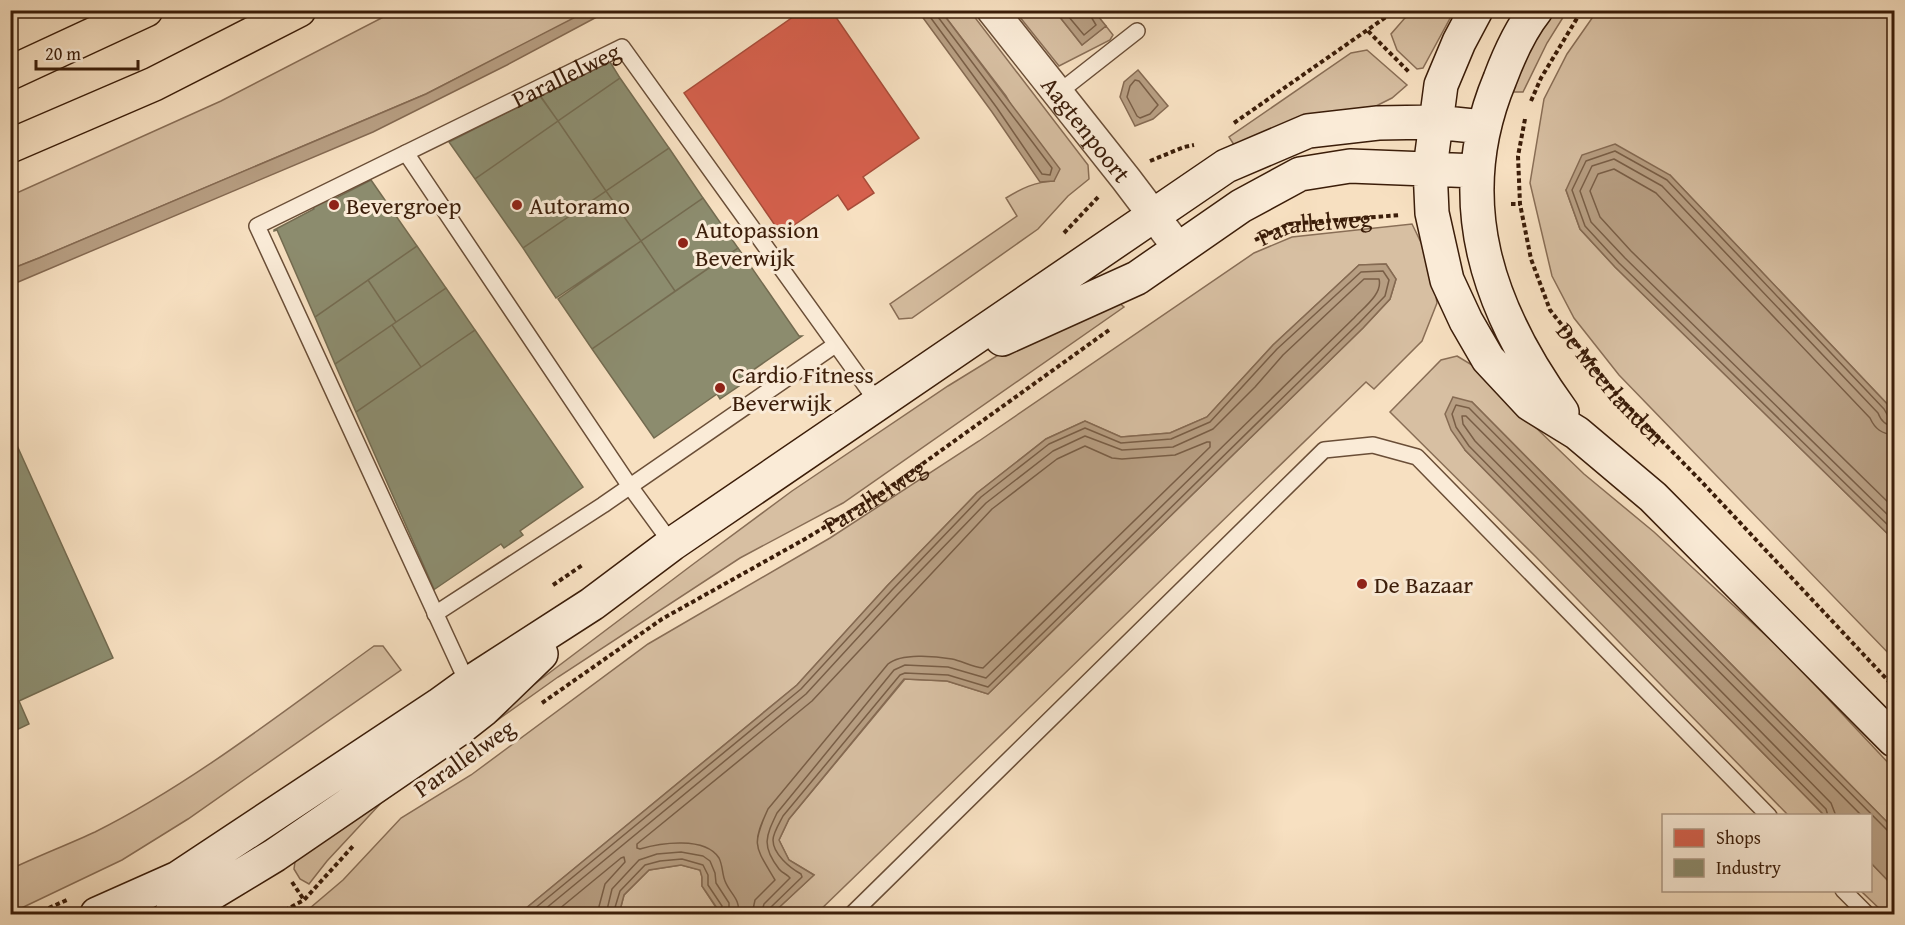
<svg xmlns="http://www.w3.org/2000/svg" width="1905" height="925" font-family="'Gentium Book Plus',serif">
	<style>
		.green { fill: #d7bfa2; stroke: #896e56; stroke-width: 1.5 }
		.water { fill: #b79e82; stroke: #856a52; stroke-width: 1.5 }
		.shops { fill: #d6604d; stroke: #a84c39; stroke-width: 1.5 }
		.industry { fill: #8c8c6e; stroke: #746b50; stroke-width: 1.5 }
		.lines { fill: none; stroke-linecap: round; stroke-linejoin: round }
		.shore { stroke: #795e46; stroke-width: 1.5 }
		.lane-casing { stroke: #6a4e37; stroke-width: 18 }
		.street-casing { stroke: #6a4e37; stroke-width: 33 }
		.secondary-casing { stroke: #3b1d09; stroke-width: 36 }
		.highway-casing { stroke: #3b1d09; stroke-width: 36 }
		.path { stroke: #3b1d09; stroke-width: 4; stroke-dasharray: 4.5 3; stroke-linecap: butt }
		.lane { stroke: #faebd7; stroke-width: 15 }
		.street { stroke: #faebd7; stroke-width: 30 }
		.secondary { stroke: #faebd7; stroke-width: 33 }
		.highway { stroke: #f7e0c1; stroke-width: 33 }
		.poi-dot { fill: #8f2418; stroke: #faebd7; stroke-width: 2 }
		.labels { text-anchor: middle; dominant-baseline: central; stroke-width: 6; stroke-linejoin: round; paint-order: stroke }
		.street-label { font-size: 24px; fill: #3b1d09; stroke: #faebd7 }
		.poi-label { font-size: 24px; fill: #3b1d09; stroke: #faebd7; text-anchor: start }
	</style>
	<rect width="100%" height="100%" fill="#f7e0c1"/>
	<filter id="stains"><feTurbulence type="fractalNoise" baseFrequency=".00333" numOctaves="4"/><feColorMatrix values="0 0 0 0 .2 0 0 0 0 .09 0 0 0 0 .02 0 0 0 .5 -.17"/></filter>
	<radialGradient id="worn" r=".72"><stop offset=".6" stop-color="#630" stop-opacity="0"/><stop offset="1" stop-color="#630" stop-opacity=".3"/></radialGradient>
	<!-- green -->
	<path class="green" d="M1891,10L1894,15V420L1890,407L1670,175L1566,190L1580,229L1615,267L1894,540V659L1619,375L1574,318L1552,276L1530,183L1544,99L1567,54L1597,11Z
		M395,11H589L426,94L39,258L11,269L10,196L221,101Z
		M941,11H970L1088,165L1089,179L1068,196L1038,229L912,318L899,319L890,304L1017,216L1006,198C1022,188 1035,182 1054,181L1006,96Z
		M1015,11H1055L1082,45L1106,26L1113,35L1110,40L1059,66Z
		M1415,11H1454L1423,68L1417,69L1397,50L1391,34L1404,19Z
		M1554,11H1567L1547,43L1523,92H1512L1528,48Z
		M1367,50L1407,85L1392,98L1370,109L1236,148L1229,137L1351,53Z
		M1412,224L1430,261L1437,303L1422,341L1374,389L1366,382L816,914H772L814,875L789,860L779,840L789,819L905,679L947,681L988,694L1363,328L1390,299L1396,279L1386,264L1359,265L1273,345L1207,417L1170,433L1121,437L1085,421L1046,439L977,493L887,586L797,685L519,914H303L343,880L401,818L471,775L648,644L830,538L979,441L1254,253L1292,237Z
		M1118,302L1124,307L843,503L740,558L558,677L381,803L327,861L309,884L300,879L294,869L296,854L446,751L692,565L792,491L948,386L1021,341Z
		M1457,356L1482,371L1505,398L1584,474L1654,532L1786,654L1894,769V829L1472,402L1465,450L1824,815H1788L1536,557L1390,412L1441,360Z
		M374,646H383L401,670L188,819L122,860L11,913V869C38,856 67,845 95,832C193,783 285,710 374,646Z
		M1871,863L1894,887V914H1885L1861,891L1870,890Z
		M681,865L700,870L702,877V886L717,909L713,914H619L624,895L649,870Z"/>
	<!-- water -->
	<path class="water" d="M589,10L608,11L507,65L373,132L11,285V269L39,258L426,94Z
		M918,11H941L1060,169L1054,181L1040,182L992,112Z
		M1055,11H1094L1106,26L1082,45Z
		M1138,70L1168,106L1153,119L1135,126L1120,97L1124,82Z
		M1615,144L1670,175L1890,407L1894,420V540L1615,267L1580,229L1566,190L1582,155Z
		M1386,264L1396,279L1390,299L1363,328L988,694L947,681L904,679L789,819L779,840L789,860L814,875L772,914H713L717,908L702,886V877L700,870L681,865L649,870L624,895L619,914H519L797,685L887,586L977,493L1046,439L1085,421L1121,437L1170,433L1207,417L1273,345L1359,265Z
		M1453,397L1472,402L1894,829V887L1871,863L1870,816L1824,815L1465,450L1451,430L1445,414Z"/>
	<!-- shops -->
	<path class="shops" d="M803,10H831L919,138L863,177L874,193L848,210L838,195L781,234L684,93Z"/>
	<!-- industry -->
	<path class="industry" d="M612,59L610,62L620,78L558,121L540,96Z
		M620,78L669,148L606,191L558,121Z
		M537,91L558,121L475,179L449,142L519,106L517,102Z
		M558,121L606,191L523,248L475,179Z
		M669,148L703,198L641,241L606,191Z
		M371,180L417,246L315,317L277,230L274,231V230L314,209L312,205L332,195L334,199Z
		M606,191L641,241L556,298L523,248Z
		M703,198L738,248L675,291L641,241Z
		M641,241L675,291L592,349L558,299Z
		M417,246L446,288L396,322L368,280Z
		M738,248L799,336H802L736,382L739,386L720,399L717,394L654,438L592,349Z
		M368,280L396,322L335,364L315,317Z
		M446,288L475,330L421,367L392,325Z
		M392,325L421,367L356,412L335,364Z
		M475,330L583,487L520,531L523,535L504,548L501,544L432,591L434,589L356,412Z
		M10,430L113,658L19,701L29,724L10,733Z"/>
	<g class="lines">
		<!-- shore -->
		<path class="shore" d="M925,10L997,108L1042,174L1050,175L1052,168L938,17L936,10
			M1063,10L1084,35L1096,25L1090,15L1089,10
			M1135,80L1139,81L1158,105L1150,114L1140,118L1137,116L1127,97L1130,86Z
			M1894,418L1888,416L1884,409L1667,180L1615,151L1586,161L1572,190L1585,226L1619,263L1894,531
			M1894,426C1886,426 1881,421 1878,413L1662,186L1614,159L1592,166L1580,191L1591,222L1625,258L1894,521
			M1894,435C1882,434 1875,429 1870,418L1656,193L1614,169L1598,174L1590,191L1600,217L1631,251L1894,508
			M1828,816L1826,809L1469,446L1456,427L1452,414L1456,405L1469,408L1888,831L1894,833
			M1836,816L1831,803L1475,441L1463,424L1462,416H1466L1862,816
			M528,914L801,689L892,590L981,497L1049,444L1085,428L1121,443L1171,439L1210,422L1277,349L1361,272L1383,271L1389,280L1385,296L1359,323L988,687L948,675L905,673L900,675L783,816C780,822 773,833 773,840C773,854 790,868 801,874L802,877L770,908L768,914
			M539,914L806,694L897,595L986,503L1053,451L1085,436L1122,450L1173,447L1213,429L1255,387L1283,355L1364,279H1379C1383,294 1363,308 1354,318L986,678L948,667L905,665L894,670L777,813C766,836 761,846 779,869C782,873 787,874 790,878L764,904L761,914
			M553,914L621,858L624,857L625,862L605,884L597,914
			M606,914L612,889L639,860L657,854L681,852L703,856L710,861L715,873L716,883L729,903V914
			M613,914L620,891L645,865L660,861L682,859L703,865L708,875V885L722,906L720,914
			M738,914C741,899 730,894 725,881C722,874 723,866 719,858C705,836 660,843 640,849L637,848V844L812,701L992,509L1057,459L1085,446L1112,458L1122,459L1175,455L1207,442H1210V447L983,668C972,667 962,661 952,659C935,656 901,653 888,664L768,809C751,846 755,846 775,880L755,900L752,914"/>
		<!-- lane casing -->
		<g class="lane-casing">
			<g id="lane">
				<path d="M1058,93L1137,31"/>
				<path d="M406,153L629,485L672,544"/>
				<path d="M435,614L603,505L835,345"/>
				<path id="s4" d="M468,684L257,226L622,47L878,403"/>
				<path d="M1843,890L1867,914"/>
				<path d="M852,914L1324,450L1373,445L1417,457L1769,816"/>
			</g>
		</g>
		<!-- street casing -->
		<g class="street-casing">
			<g id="street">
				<path id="s5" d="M992,10L1126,179L1179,249"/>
			</g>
		</g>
		<!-- secondary casing -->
		<g class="secondary-casing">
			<path id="secondary" d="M1476,10L1459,42L1441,85L1430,168L1432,213L1447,280L1466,321L1488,359L1530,404L1577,433L1653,497L1894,740
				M1536,10C1520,30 1509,55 1500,79C1449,201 1488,310 1562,412
				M1002,339L1137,278L1241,206L1300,174L1350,166L1477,171
				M97,914L178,878L439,705L468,684L592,604L672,544L1226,166L1308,131L1378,123L1435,122L1483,127
				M171,914L194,904L275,855L456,731L484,709L541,654"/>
		</g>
		<!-- highway casing -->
		<g class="highway-casing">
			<path id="highway" d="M10,73L146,10
				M10,146L154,84L299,10"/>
		</g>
		<!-- path -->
		<g class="path">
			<path d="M1368,31L1410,73"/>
			<path d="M1531,101L1541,78L1582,10"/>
			<path id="s1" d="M1525,119L1518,156L1520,204L1531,259L1550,310L1618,396L1700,480L1894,687"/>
			<path d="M1234,123L1396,10"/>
			<path d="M1150,161L1184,147L1194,145"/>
			<path d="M1511,204H1520"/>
			<path d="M1064,233L1100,195"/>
			<path id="s2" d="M1255,240L1289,224L1400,215"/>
			<path d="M553,585L584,564"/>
			<path id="s3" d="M542,703L662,619L805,539L886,490L1109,330"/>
			<path d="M292,882L304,900"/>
			<path d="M35,914L67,900"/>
			<path d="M278,914L304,900L354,845"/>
		</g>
		<!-- lane -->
		<use href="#lane" class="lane"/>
		<!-- street -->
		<use href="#street" class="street"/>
		<!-- secondary -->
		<use href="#secondary" class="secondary"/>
		<!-- highway -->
		<use href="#highway" class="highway"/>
	</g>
	<!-- markers -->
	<g class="poi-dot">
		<circle cx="334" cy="205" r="6"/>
		<circle cx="517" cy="205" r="6"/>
		<circle cx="683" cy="243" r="6"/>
		<circle cx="720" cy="388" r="6"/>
		<circle cx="1362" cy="584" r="6"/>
	</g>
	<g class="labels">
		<!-- street labels -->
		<g class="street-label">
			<text stroke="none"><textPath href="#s4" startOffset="848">Parallelweg</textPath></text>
			<text stroke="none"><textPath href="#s5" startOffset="152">Aagtenpoort</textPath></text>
			<text stroke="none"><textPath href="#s2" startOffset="62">Parallelweg</textPath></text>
			<text stroke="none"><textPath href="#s1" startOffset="292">De Meerlanden</textPath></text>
			<text stroke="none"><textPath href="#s3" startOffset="392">Parallelweg</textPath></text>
			<text transform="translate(464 758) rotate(-35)">Parallelweg</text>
		</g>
		<!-- poi labels -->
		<g class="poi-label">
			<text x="346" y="205">Bevergroep</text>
			<text x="529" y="205">Autoramo</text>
			<text x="695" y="229">Autopassion<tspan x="695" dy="28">Beverwijk</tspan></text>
			<text x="732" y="374">Cardio Fitness<tspan x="732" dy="28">Beverwijk</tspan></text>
			<text x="1374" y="584">De Bazaar</text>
		</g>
	</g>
	<!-- margin -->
	<rect width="1905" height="925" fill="none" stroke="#f7e0c1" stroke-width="36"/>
	<rect x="12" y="12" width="1881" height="901" fill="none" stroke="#3b1d09" stroke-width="3"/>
	<rect x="18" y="18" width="1869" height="889" fill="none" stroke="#3b1d09" stroke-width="1.5"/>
	<!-- legend -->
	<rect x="1662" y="814" width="210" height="78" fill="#faebd7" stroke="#ae9985" stroke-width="1.5"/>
	<rect x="1674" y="829" width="30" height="18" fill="#d6604d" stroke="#ae9985" stroke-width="1.5"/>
	<text x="1716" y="844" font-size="18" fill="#3b1d09">Shops</text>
	<rect x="1674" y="859" width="30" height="18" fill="#8c8c6e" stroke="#ae9985" stroke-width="1.5"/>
	<text x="1716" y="874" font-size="18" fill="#3b1d09">Industry</text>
	<!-- scale -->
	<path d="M36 60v9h102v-9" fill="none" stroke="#3b1d09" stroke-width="3"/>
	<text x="45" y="60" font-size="18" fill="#3b1d09" stroke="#faebd7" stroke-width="4.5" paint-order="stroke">20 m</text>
	<rect width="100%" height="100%" filter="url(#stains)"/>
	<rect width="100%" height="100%" fill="url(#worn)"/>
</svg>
